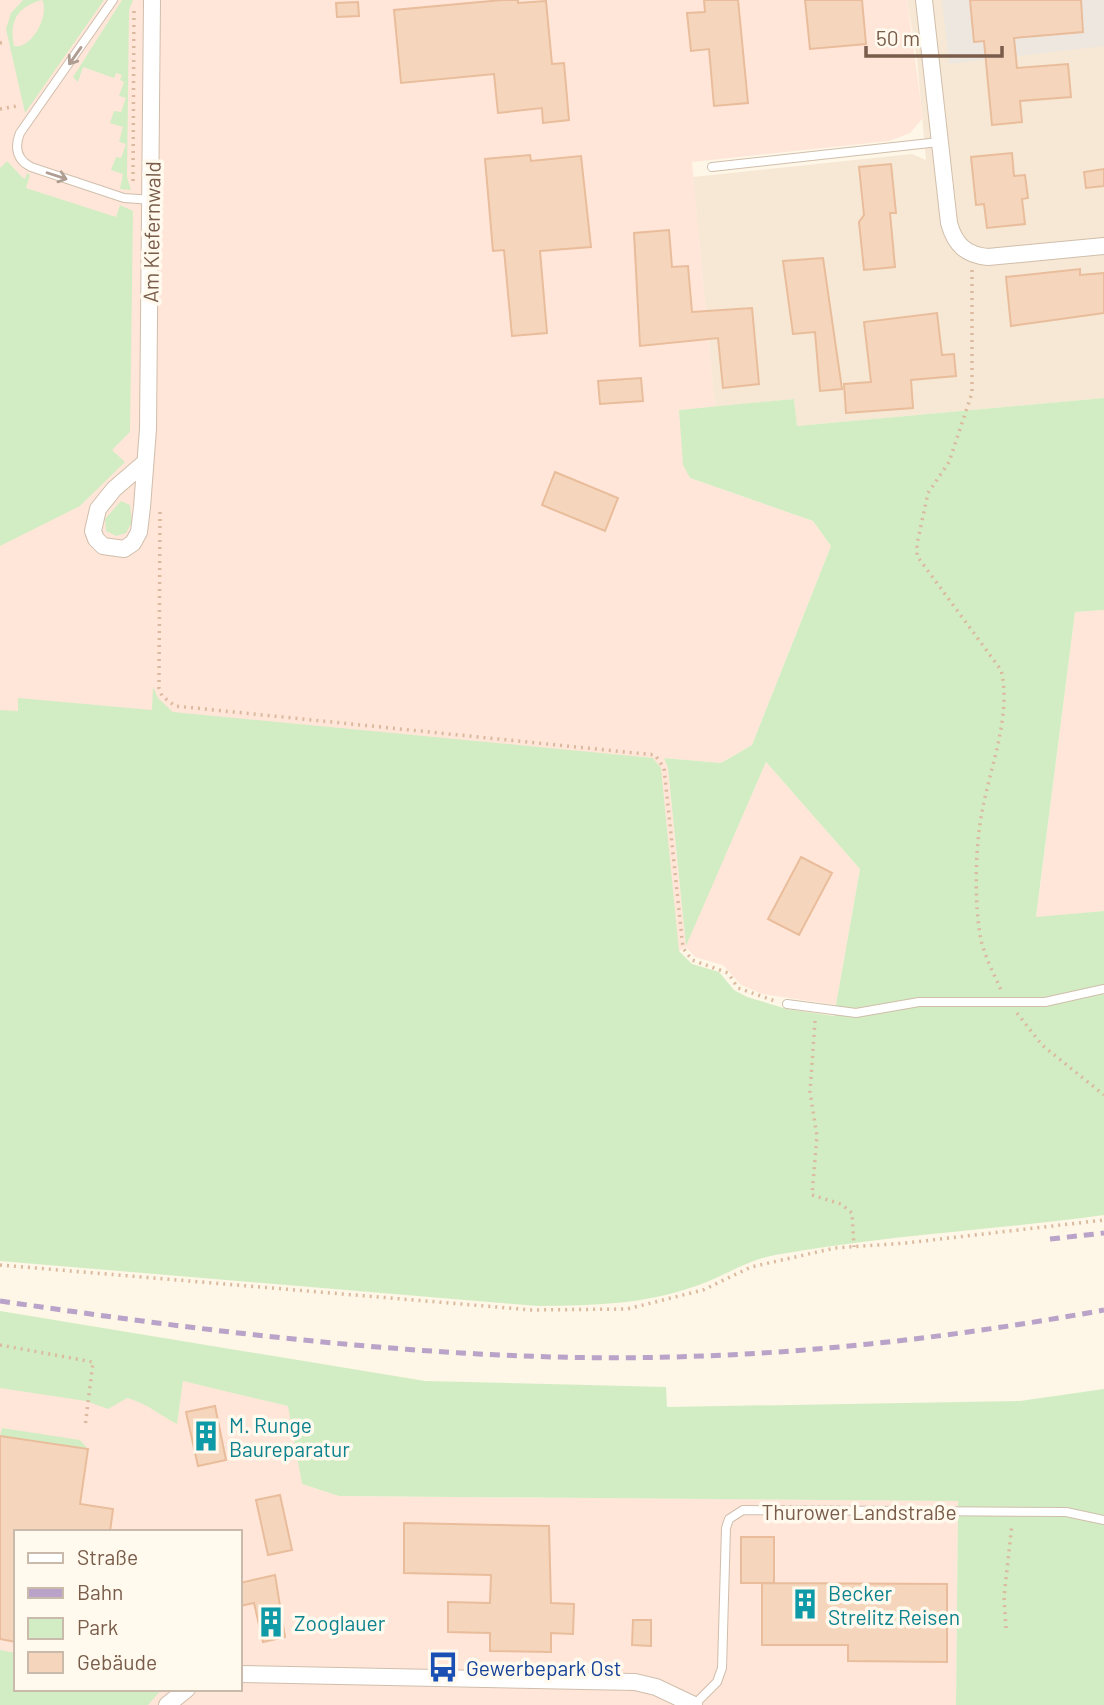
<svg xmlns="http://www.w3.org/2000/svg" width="1104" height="1705" font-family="Barlow,sans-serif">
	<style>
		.residential { fill: #f6e8d4 }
		.commercial { fill: #ffe6d9; fill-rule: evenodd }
		.industrial { fill: #eee7e0 }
		.green { fill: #d2edc3; fill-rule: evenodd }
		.building { fill: #f5d6bc; stroke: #e9bd9b; stroke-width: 2 }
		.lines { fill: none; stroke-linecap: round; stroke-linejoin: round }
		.lane-casing { stroke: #d0beab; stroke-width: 10 }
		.street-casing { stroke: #d0beab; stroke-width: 18 }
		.path { stroke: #dbb99e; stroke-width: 3.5; stroke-dasharray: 2 5; stroke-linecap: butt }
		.lane { stroke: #fff; stroke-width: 8 }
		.street { stroke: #fff; stroke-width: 16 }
		.rail { stroke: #b9a3c9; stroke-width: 5; stroke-dasharray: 10 7; stroke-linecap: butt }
		.oneway { stroke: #af9d92 }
		.labels { text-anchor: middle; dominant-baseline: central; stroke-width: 7; stroke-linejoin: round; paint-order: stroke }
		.street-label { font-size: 21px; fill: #795c49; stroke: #fff9ee }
		.culture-label { font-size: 21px; fill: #0d838f; stroke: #fff9ee; text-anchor: start }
		.transit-label { font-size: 21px; fill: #164399; stroke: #fff9ee; text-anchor: start }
	</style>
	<rect width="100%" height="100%" fill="#fef6e6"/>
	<!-- residential -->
	<path class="residential" d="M907,0H1104V398L797,426L794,399L715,407L693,177L912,154L926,160L917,59Z"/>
	<!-- commercial -->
	<path class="commercial" d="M0,0H907L923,118L910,133L889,141L692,162L715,407L679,410L690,478L813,521L831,546L752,745L721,763L664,758L668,768L686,944L766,762L860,869L836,1005L762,994L741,985L723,965L695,957L686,947L679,951L684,1001L0,1212Z
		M1104,610V911L1036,918L1075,612Z
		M0,1352L117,1401L127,1398L139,1401L177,1423L183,1380L289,1406L302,1484L339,1496L958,1501L956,1705H0ZM16,1532H240V1689H16Z"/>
	<!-- industrial -->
	<path class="industrial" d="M942,0H1104V46L949,64Z"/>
	<!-- green -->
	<path class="green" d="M23,0H104L25,113L6,29L11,13ZM42,0C50,14 32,50 14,46C9,21 17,7 42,0Z
		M122,0H133L129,10L127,177L131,190L120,189L123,174L111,170L116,157L121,158L126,144L119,142L123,127L110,123L114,111L121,112L126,98L119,96L124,82L120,80L122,75L116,73L114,78L83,67L78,82L73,77Z
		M7,161L22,177L25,179L27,173L30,175L26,188L116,217L120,205L133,211L130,432L112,450L125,462L80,506L0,546V168Z
		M1104,398V610L1075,612L1036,917L1104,911V1215C995,1230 884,1235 775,1255C747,1260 723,1277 696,1286C642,1305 595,1305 538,1306L0,1261V710L18,711V698L152,710L153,687L158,698L173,712L653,758L661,768L679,951L692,964L719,972L734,990L747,997L787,1009L834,1016L860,869L766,762L686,946L668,768L664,758L721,763L752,745L831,546L813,521L690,478L683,465L679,410L794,399L797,426Z
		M121,501L130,505L132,522L126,533L116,536L106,531L105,519Z
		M0,1311L425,1381L666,1387L667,1407L1020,1401L1104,1389V1705H956L958,1501L339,1496L302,1484L288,1406L183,1381L177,1424C159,1415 147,1403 127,1398L108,1409L86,1401L0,1388Z
		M2,1428L80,1440L88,1449L0,1436Z
		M0,1650L16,1653V1689H162L148,1705H0Z"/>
	<!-- building -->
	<path class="building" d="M502,0H518V3L546,1L552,64L564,63L569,120L543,123L542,108L498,113L494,74L401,83L394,10Z
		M704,0H738L748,103L714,106L709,49L691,51L687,13L705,12Z
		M805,0H862L866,44L810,49Z
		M970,0H1081L1083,32L1014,38L1017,68L1068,64L1071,97L1020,101L1022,122L992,125L984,41L974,42Z
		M358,2L359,16L337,17L336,3Z
		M1012,153L1014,176L1025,175L1028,198L1022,199L1025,224L987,228L984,204L976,205L971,157Z
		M530,155L531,161L581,156L591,247L540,251L547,333L512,336L504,250L493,251L485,159Z
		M891,164L896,213H890L895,267L864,270L859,222L864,215L859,167Z
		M1104,169V186L1086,188L1084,172Z
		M669,230L672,267L688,266L692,312L752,308L759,384L723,388L718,338L640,346L634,233Z
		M823,258L842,389L820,391L815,332L793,334L783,261Z
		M1080,269V275L1104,273V313L1011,326L1006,277Z
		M937,313L942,355L954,354L956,376L911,380L913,408L846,413L844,384L871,382L864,322Z
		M641,378L643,401L600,404L598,381Z
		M555,472L618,498L605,531L542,505Z
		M801,857L832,873L799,935L768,919Z
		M215,1406L226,1460L198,1466L186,1412Z
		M0,1436L88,1449L80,1504L113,1509L110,1532H16V1642L0,1639Z
		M280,1495L292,1550L268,1555L256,1500Z
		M404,1523L549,1526L551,1603L574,1604L573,1634L551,1633V1652L490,1651V1633L448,1632V1602L490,1603L491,1575L404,1573Z
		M741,1537H774V1583H741Z
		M275,1575L285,1637L263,1642L254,1603L240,1606V1583Z
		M762,1583L947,1584V1662L848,1661V1645H762Z
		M633,1620H651V1646L632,1645Z"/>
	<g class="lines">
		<!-- lane casing -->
		<g class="lane-casing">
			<path id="lane" d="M113,0L20,133C14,148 17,160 31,167L124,198L152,200
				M712,167L939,142
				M787,1004L856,1013L919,1002H1045L1104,989
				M694,1705L717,1682L722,1668L726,1528L729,1519L743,1510L1066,1512L1104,1520"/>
		</g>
		<!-- street casing -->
		<g class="street-casing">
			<path id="street" d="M924,0L949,223C955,245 966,255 988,257L1104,246
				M143,464L114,489L98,509L93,531L96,539L103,546L124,549L133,543L139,532L142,507L148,429L152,0
				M240,1674L635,1682L656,1687L694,1705
				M167,1705L187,1689"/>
		</g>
		<!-- path -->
		<path class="path" d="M0,43L4,42
			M0,109L17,106
			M133,181L134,7
			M972,270V393L949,462L928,493L917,544V556L1001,670C1012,715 990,767 982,812C975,847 974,905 981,940C985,957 994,974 1001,990
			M160,512L159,688L162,696L175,706L655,755L664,768L683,948L692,960L728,973L738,988L775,1001
			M1017,1013L1042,1045L1104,1095
			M815,1021L810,1092L817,1136L812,1195L841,1204L852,1213L854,1247
			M0,1265L532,1310L627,1309L703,1290L751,1267L835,1248L906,1243L1104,1220
			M0,1345L93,1362L85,1427
			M1006,1628L1004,1597L1012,1524"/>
		<!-- lane -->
		<use href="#lane" class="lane"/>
		<!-- street -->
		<use href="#street" class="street"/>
		<!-- rail -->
		<path class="rail" d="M1050,1239L1104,1233
			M0,1301C184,1328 369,1352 555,1357C738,1362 924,1343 1104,1310"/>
	</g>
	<!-- one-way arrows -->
	<defs><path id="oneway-shaft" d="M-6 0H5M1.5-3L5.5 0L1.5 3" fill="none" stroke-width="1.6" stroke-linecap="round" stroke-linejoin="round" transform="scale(1.75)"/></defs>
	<g class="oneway">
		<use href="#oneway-shaft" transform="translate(75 56) rotate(125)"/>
		<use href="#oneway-shaft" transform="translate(57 176) rotate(18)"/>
	</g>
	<!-- icons -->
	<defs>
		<g id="building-bare" transform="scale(2.415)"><path d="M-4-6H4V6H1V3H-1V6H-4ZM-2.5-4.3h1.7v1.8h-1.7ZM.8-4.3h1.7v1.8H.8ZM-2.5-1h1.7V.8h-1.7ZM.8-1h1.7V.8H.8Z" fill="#0f9aa8" stroke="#fff9ee" stroke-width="2.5" paint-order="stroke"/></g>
		<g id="bus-bare" transform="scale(2.415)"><path d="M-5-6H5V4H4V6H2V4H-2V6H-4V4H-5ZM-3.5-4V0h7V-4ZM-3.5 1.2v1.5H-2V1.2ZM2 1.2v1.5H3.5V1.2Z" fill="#1a4fb4" stroke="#fff9ee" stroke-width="2.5" paint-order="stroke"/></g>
	</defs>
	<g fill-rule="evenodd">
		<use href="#building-bare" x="206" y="1436"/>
		<use href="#building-bare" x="805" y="1604"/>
		<use href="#building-bare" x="271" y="1622"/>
		<use href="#bus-bare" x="443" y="1667"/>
	</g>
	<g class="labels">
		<!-- street labels -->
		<g class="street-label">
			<text transform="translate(151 232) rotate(-89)">Am Kiefernwald</text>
			<text x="859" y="1511">Thurower Landstraße</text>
		</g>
		<!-- culture labels -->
		<g class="culture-label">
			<text x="229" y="1424">M. Runge<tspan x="229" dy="24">Baureparatur</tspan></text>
			<text x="828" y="1592">Becker<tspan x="828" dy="24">Strelitz Reisen</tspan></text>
			<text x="294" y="1622">Zooglauer</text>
		</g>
		<!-- transit labels -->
		<g class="transit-label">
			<text x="466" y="1667">Gewerbepark Ost</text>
		</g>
	</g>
	<!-- legend -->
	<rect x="14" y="1530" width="228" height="161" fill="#fff9ee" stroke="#c9baac" stroke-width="2"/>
	<rect x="28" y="1553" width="35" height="10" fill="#ffffff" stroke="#c9baac" stroke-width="2"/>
	<text x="77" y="1565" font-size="21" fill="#795c49">Straße</text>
	<rect x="28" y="1588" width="35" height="10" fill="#b9a3c9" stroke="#c9baac" stroke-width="2"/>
	<text x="77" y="1600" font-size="21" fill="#795c49">Bahn</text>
	<rect x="28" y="1618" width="35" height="21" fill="#d2edc3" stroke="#c9baac" stroke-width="2"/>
	<text x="77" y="1635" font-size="21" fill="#795c49">Park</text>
	<rect x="28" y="1652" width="35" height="21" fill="#f5d6bc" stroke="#c9baac" stroke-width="2"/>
	<text x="77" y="1670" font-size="21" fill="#795c49">Gebäude</text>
	<!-- scale -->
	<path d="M866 46v10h136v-10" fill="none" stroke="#795c49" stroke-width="3.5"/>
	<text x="876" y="46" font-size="21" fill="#795c49" stroke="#fff9ee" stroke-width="5" paint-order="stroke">50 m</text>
</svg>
